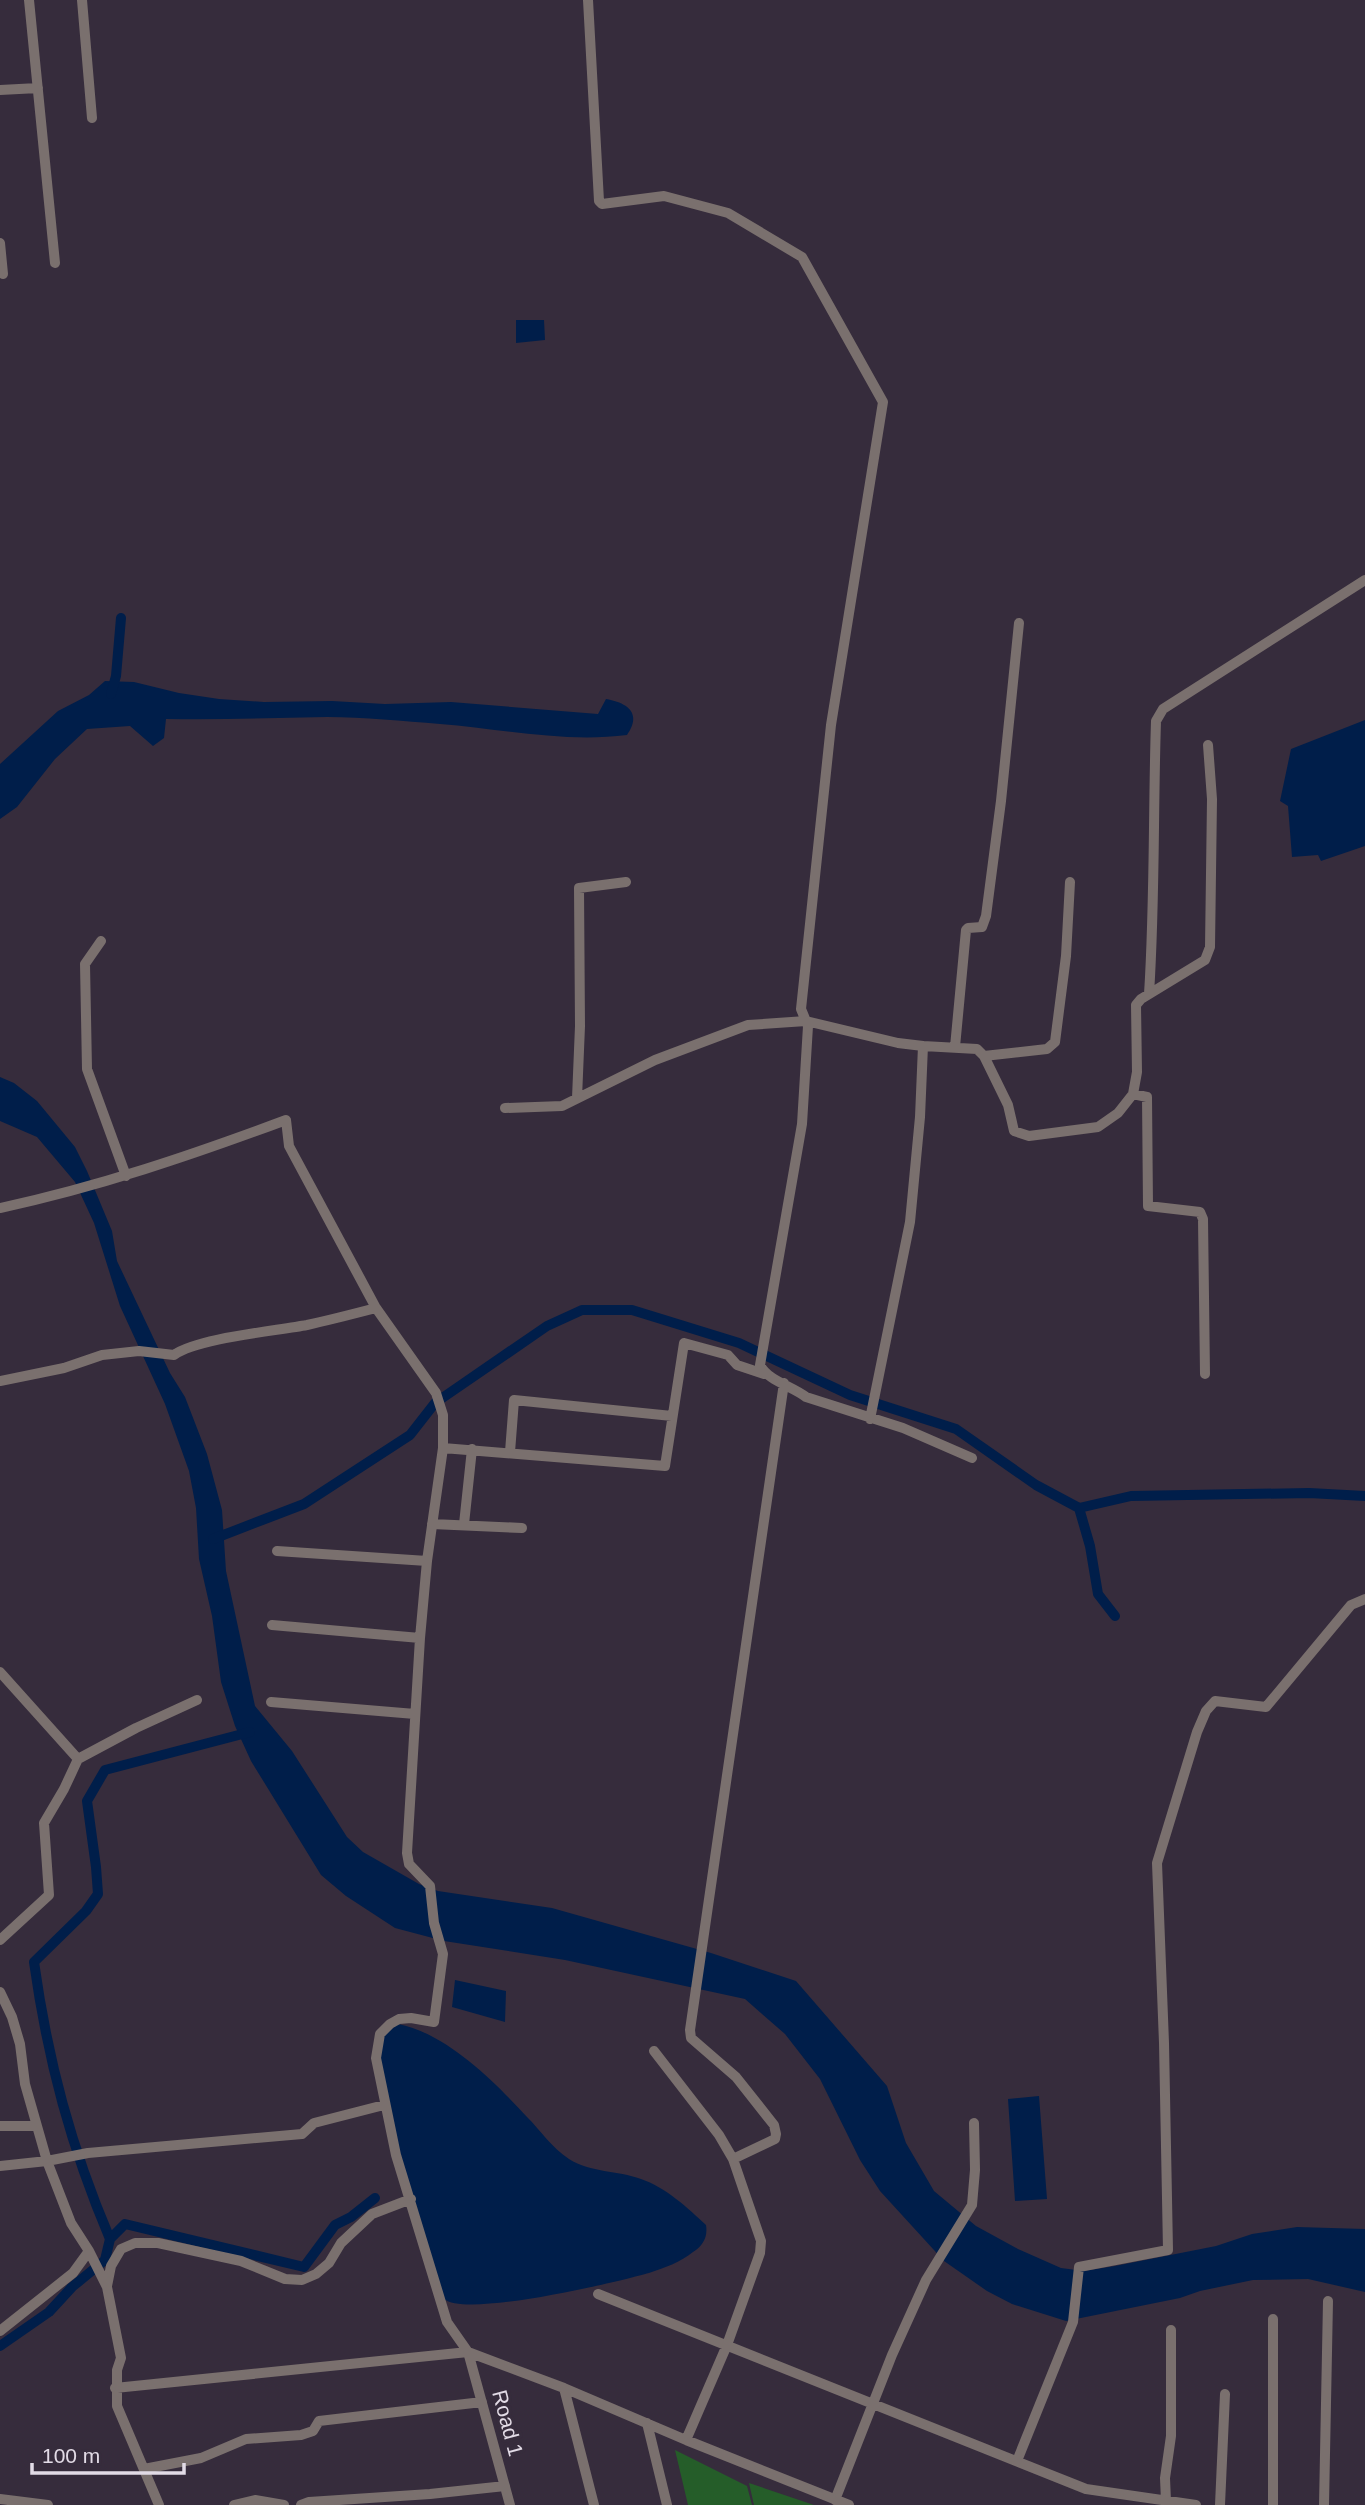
<svg xmlns="http://www.w3.org/2000/svg" width="1365" height="2505" font-family="Arial,sans-serif">
	<style>
		.green { fill: #255d29 }
		.water { fill: #001e4a }
		.lines { fill: none; stroke-linecap: round; stroke-linejoin: round }
		.canal { stroke: #001e4a; stroke-width: 10 }
		.minor { stroke: #7a706e; stroke-width: 10 }
		.labels { text-anchor: middle; dominant-baseline: central; stroke-width: 7; stroke-linejoin: round; paint-order: stroke }
		.street-label { font-size: 21px; fill: #e2dbe6; stroke: #362c3c }
	</style>
	<rect width="100%" height="100%" fill="#362c3c"/>
	<!-- green -->
	<path class="green" d="M675,2450L747,2486L752,2505H688Z
		M749,2483L814,2505H754Z"/>
	<!-- water -->
	<path class="water" d="M516,320H544L545,340L516,343Z
		M105,681L134,682L179,693L219,699L264,702L332,701L385,704L451,702L598,714L606,699C628,703 642,713 627,735C565,743 502,729 440,724C403,721 364,717 327,717C273,718 220,720 166,719L164,738L153,746L130,726L87,729L55,759L17,807L0,819V764L58,711L89,695Z
		M1365,720V846L1321,861L1318,855L1292,857L1288,806L1280,801L1291,749Z
		M0,1077L14,1083L37,1101L75,1147L87,1171L112,1231L117,1261L170,1373L185,1397L207,1454L222,1510L226,1571L255,1706L292,1751L347,1837L363,1852L419,1884L438,1891L552,1908L711,1953L796,1981L887,2086L906,2143L934,2191L976,2226L1018,2249L1061,2268L1084,2271L1115,2266L1216,2246L1252,2234L1297,2227L1365,2229V2292L1308,2279L1253,2280L1200,2291L1180,2298L1066,2321L1012,2304L987,2291L944,2261L880,2191L860,2160L820,2079L785,2034L745,1999L565,1960L444,1941L395,1928L346,1896L321,1875L251,1761L235,1726L221,1682L212,1616L199,1559L196,1508L189,1471L165,1404L120,1306L94,1223L75,1182L37,1137L0,1121Z
		M455,1980L506,1991L505,2022L452,2007Z
		M398,2024C446,2033 495,2082 527,2117C541,2131 552,2148 569,2159C591,2173 617,2170 641,2179C665,2187 688,2208 706,2225C708,2237 703,2246 693,2252C681,2262 664,2268 649,2273C617,2282 467,2318 444,2299L398,2150L380,2063L383,2036Z
		M1039,2096L1047,2199L1015,2201L1008,2099Z"/>
	<g class="lines">
		<!-- canal -->
		<path class="canal" d="M111,694L116,676L121,618
			M1079,1508L1090,1546L1098,1594L1115,1616
			M213,1539L304,1504L410,1435L435,1403L547,1326L582,1310H632L739,1343L850,1395L956,1429L1036,1485L1079,1508L1131,1496L1309,1493L1365,1496
			M110,2239C71,2147 48,2062 34,1962L86,1911L98,1894L96,1867L87,1801L105,1770L250,1732
			M0,2346L49,2312L72,2287L105,2260L110,2239L125,2224L304,2267L335,2225L351,2217L375,2198"/>
		<!-- minor -->
		<path class="minor" d="M29,0L55,263
			M82,0L92,118
			M588,0L599,201L602,204L664,196L728,213L802,257L883,402L831,725L801,1009L808,1026L802,1124L760,1365C768,1381 792,1386 806,1397L903,1428L972,1458
			M0,90L38,88
			M0,243L3,274
			M101,941L85,964L87,1069L126,1176
			M1149,994C1155,903 1153,812 1156,721L1163,709L1365,580
			M923,1046L977,1049L984,1056L1008,1105L1014,1131L1029,1136L1098,1127L1118,1113L1133,1094L1137,1072L1136,1005L1141,999L1205,960L1210,947L1212,799L1208,745
			M955,1047L966,930L968,928L982,927L986,916L1001,801L1019,623
			M984,1056L1047,1049L1055,1042L1066,956L1070,882
			M1133,1094L1147,1097L1148,1206L1200,1212L1203,1219L1205,1374
			M577,1098L580,1026L579,888L626,882
			M505,1108L562,1106L655,1060L748,1025L806,1021L898,1043L923,1046L920,1117L910,1222L870,1419
			M0,1208C98,1187 192,1155 286,1120L289,1146L376,1308L436,1393L443,1415V1448L427,1561L420,1638L407,1853L409,1864L430,1886L434,1923L443,1954L434,2022L411,2018L399,2019L390,2024L380,2034L376,2058L396,2155L447,2322L468,2352L510,2505
			M0,1381L64,1368L102,1355L139,1351L174,1355C197,1338 276,1331 307,1325C330,1320 353,1314 376,1308
			M443,1448L665,1466L684,1343L728,1355L737,1365L764,1374
			M510,1452L514,1400L672,1416
			M432,1524L522,1528
			M464,1524L472,1449
			M277,1551L427,1561
			M272,1625L420,1638
			M0,1672L78,1759L64,1789L44,1823L49,1895L0,1940
			M271,1702L415,1714
			M78,1759L136,1728L197,1700
			M0,1992L12,2017L20,2044L25,2084L47,2161L71,2223L89,2251L107,2287L121,2358L117,2370V2406L159,2505
			M654,2051L719,2135L733,2159L761,2241L760,2253L727,2345L686,2440
			M0,2126H37
			M733,2159L775,2139L776,2134L774,2125L736,2077L691,2038L690,2030L784,1383
			M0,2166L47,2161L88,2153L302,2134L314,2123L384,2105
			M107,2286L111,2266L121,2249L135,2243H158L241,2261L285,2279L302,2280L316,2274L329,2263L341,2243L372,2214L411,2199
			M598,2294L1086,2489L1196,2505
			M0,2331L73,2273L89,2251
			M115,2388L468,2352L564,2388L686,2440L849,2505
			M564,2388L594,2505
			M647,2423L667,2505
			M1017,2461L1073,2322L1079,2267L1168,2250L1164,2043L1157,1863L1197,1732L1206,1711L1215,1701L1266,1707L1351,1605L1365,1599
			M144,2469L201,2458L246,2439L301,2435L313,2431L319,2421L482,2402
			M0,2499L48,2505
			M835,2500L892,2355L926,2280L972,2205L975,2170L974,2123
			M1166,2501L1165,2478L1171,2436V2330
			M234,2505L255,2500L284,2505
			M301,2505L309,2502L430,2494L505,2486
			M1220,2505L1225,2394
			M1273,2505V2319
			M1324,2505L1328,2301"/>
	</g>
	<g class="labels">
		<!-- street labels -->
		<g class="street-label">
			<text transform="translate(508 2423) rotate(75)">Road 1</text>
		</g>
	</g>
	<!-- scale -->
	<path d="M32 2463v10h152v-10" fill="none" stroke="#e2dbe6" stroke-width="3.5"/>
	<text x="42" y="2463" font-size="21" fill="#e2dbe6" stroke="#362c3c" stroke-width="5" paint-order="stroke">100 m</text>
</svg>
